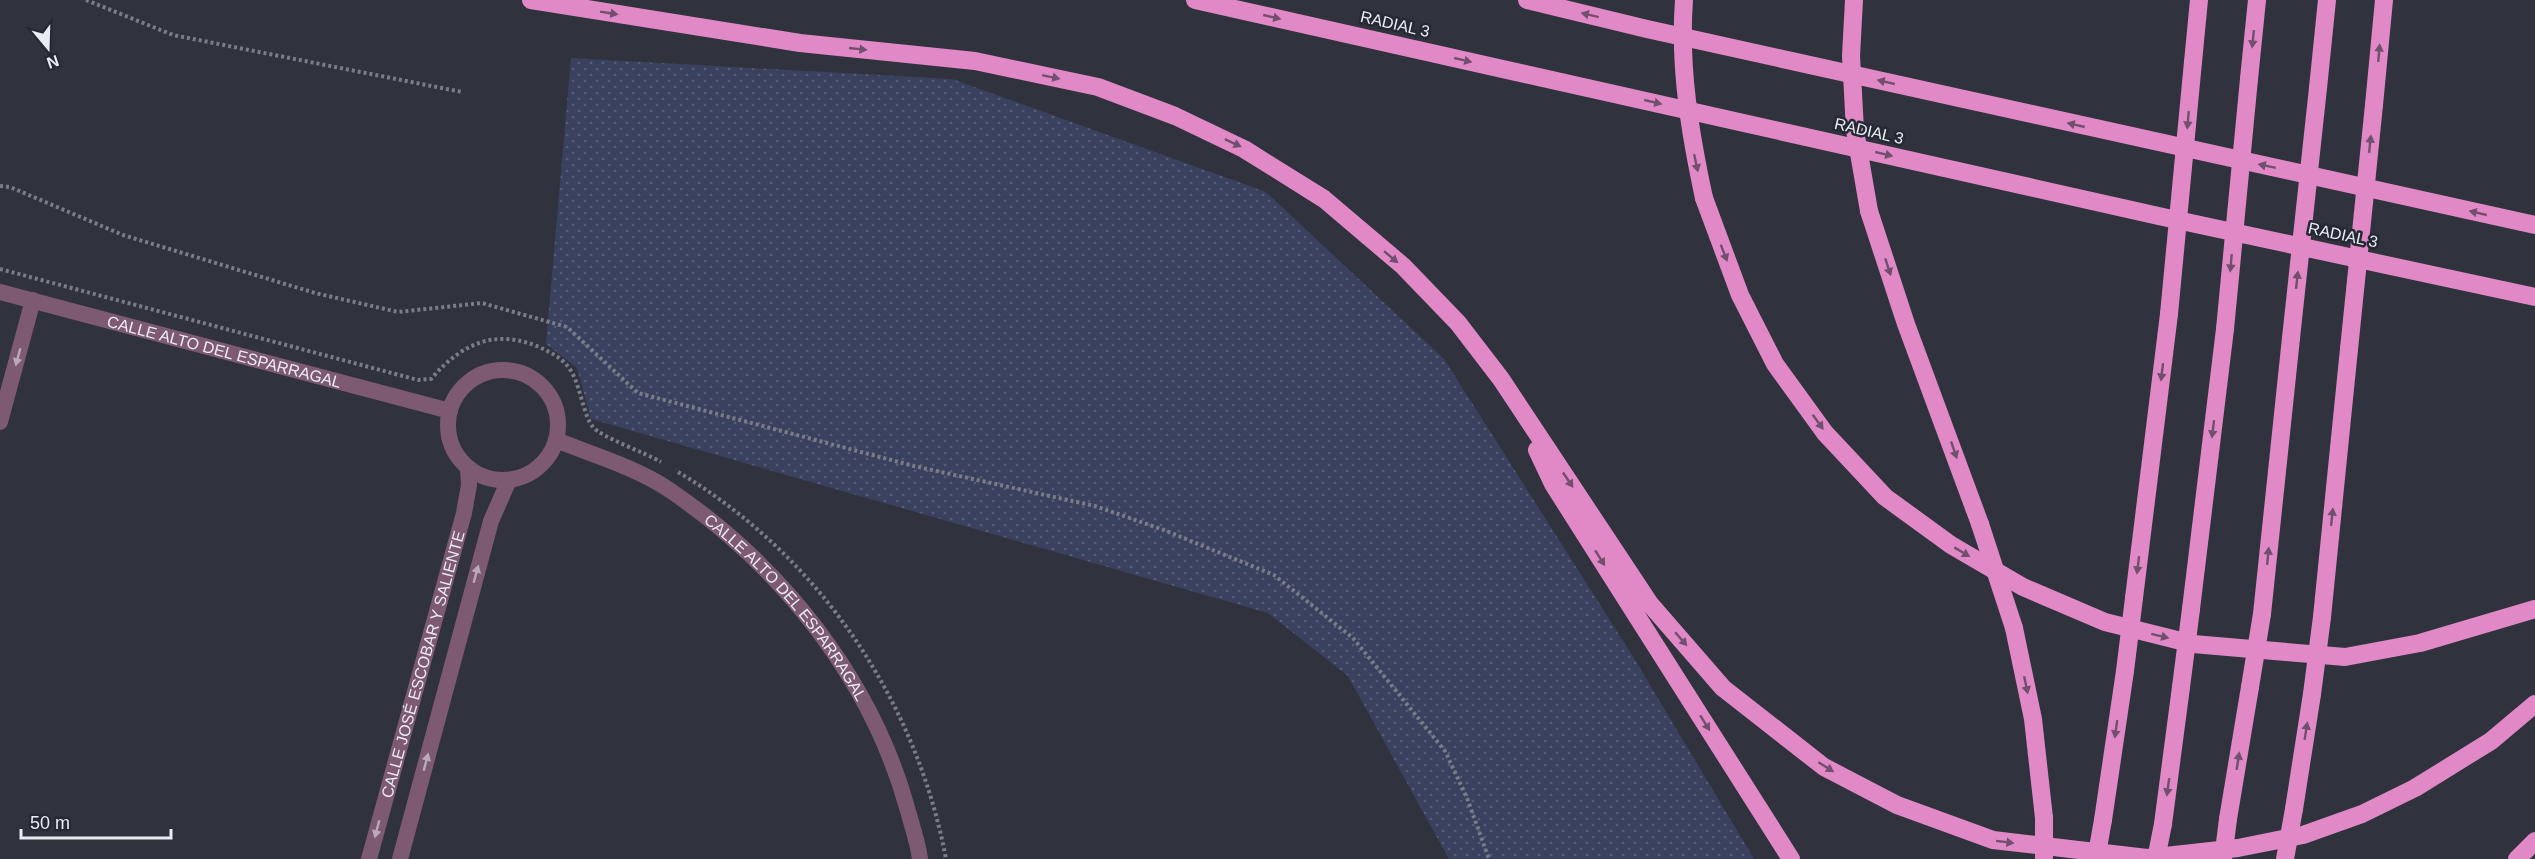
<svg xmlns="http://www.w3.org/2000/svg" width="2535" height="859" font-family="Arial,sans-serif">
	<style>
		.grass { fill: url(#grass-dots) }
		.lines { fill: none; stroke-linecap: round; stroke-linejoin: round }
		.path { stroke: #7a7d87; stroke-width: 4; stroke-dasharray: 3 3; stroke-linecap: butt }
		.minor { stroke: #7e5972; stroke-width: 16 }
		.motorway { stroke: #e189c6; stroke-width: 18 }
		.motorway-bridge { stroke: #e189c6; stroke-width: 18 }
		.oneway { fill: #714f6e }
		.oneway2 { fill: #b9aaba }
		.labels { text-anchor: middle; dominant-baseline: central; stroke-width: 5; stroke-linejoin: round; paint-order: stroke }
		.street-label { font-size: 16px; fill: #eaecf4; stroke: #262934 }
	</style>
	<defs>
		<pattern id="grass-dots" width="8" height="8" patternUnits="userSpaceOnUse" patternTransform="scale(1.5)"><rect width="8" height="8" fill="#3a415e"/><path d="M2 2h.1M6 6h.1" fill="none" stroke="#575d76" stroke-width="1.8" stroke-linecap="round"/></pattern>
	</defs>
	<rect width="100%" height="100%" fill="#30333e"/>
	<!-- grass -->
	<path class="grass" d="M571,58L952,79L1266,192L1444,359L1632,655L1754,859H1449L1348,676L1268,613L591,419L577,368L546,344Z"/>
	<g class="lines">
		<!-- path -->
		<path class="path" d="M86,0L173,35L462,92
			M0,186L10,187L123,235L315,293L398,312L482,303L567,327L638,393L914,466L1095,506L1164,530L1274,575L1353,638L1445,751L1467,798L1489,859
			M0,269L418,380L431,379C461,344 495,328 539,347C552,353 564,359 571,371C580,385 584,417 593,427C601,437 646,453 661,462
			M678,472C818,555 916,699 946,859"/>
		<!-- minor -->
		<g class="minor">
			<path id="s1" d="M0,292L450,411"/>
			<circle cx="503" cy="425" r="55"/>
			<path d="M0,422L33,300"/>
			<path id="s2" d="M556,440C591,454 637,468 668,489C781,565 872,679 908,811C912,826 918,843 920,859"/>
			<path id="s3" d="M369,859L464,513L469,485L468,468"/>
			<path d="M400,859L491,521L509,480"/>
		</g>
		<!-- motorway -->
		<path class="motorway" d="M531,0L800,43L975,61L1098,87L1175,116L1244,149L1324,199L1403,266L1458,323L1501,379L1650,604L1723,688L1824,767L1897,805L1993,840L2147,858L2238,848L2303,835L2362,814L2415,788L2491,741L2535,704
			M1195,0L2163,217L2535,297
			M1527,0L1647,29L2535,225
			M2193,62L2199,0
			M2249,79L2257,0
			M2318,88L2327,0
			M2374,105L2384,0
			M1704,198L1740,295L1775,364L1825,433L1885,497L1951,545L2023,587L2105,622L2193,644L2345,657L2420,643L2535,609
			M1869,211L1906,324L1980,524
			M1537,450L1553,484L1791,859
			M2134,598L2169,314
			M2191,609L2225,329
			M2262,614L2291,338
			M2322,617L2349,349
			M2014,628L2033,719L2044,818
			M2294,809L2312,694
			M2228,819L2250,687
			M2103,820L2125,671
			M2163,824L2181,687
			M2517,859L2535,841"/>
		<!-- motorway-bridge -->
		<path class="motorway-bridge" d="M1684,0C1679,67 1690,133 1704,198
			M1854,0L1851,56L1855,130L1869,211
			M2169,314L2193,62
			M2225,329L2249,79
			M2291,338L2318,88
			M2349,349L2374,105
			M1980,524L2014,628
			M2125,671L2134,598
			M2181,687L2191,609
			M2250,687L2262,614
			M2312,694L2322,617
			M2044,818V859
			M2096,859L2103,820
			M2156,859L2163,824
			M2223,859L2228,819
			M2285,859L2294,809"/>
	</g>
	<!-- one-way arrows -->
	<defs><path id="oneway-solid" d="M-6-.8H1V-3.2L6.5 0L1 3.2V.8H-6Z" transform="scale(1.5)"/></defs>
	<g class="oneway">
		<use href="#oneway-solid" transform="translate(609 13) rotate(9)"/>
		<use href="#oneway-solid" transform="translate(1590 15) rotate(-166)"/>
		<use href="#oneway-solid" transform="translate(1272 17) rotate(13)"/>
		<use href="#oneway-solid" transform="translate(2253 39) rotate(96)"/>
		<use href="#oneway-solid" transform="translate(858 49) rotate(6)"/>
		<use href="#oneway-solid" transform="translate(2379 53) rotate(-85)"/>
		<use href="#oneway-solid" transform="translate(1463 60) rotate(13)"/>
		<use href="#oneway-solid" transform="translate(1051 77) rotate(12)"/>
		<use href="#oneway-solid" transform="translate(1886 82) rotate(-167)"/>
		<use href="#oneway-solid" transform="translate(1653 102) rotate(13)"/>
		<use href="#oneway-solid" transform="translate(2188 120) rotate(95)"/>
		<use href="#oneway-solid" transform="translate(2076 125) rotate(-167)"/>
		<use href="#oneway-solid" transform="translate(1233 143) rotate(25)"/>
		<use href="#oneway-solid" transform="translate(2370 144) rotate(-84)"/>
		<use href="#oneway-solid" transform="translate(1884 154) rotate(13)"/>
		<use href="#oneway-solid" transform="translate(1696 163) rotate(78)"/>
		<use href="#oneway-solid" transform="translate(2267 166) rotate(-168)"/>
		<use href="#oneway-solid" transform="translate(2478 213) rotate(-167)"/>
		<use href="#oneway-solid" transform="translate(1724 253) rotate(69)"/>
		<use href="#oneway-solid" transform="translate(1391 257) rotate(40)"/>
		<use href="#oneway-solid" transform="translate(2231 263) rotate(95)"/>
		<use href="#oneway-solid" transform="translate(1888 267) rotate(72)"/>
		<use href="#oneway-solid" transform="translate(2297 280) rotate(-84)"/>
		<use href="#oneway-solid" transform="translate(2162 372) rotate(97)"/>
		<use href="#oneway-solid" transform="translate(1818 422) rotate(54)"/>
		<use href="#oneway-solid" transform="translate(2213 429) rotate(97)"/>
		<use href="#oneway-solid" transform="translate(1954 450) rotate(71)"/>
		<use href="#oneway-solid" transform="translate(1568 480) rotate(56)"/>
		<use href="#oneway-solid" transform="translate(2332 517) rotate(-84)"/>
		<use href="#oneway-solid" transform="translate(1962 552) rotate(31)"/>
		<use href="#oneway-solid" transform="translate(2268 556) rotate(-84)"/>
		<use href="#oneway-solid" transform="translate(1600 558) rotate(58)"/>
		<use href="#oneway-solid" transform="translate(2138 565) rotate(97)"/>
		<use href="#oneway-solid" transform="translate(2160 636) rotate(14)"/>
		<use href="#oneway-solid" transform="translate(1681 639) rotate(49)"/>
		<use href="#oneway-solid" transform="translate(2026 685) rotate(78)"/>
		<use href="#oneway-solid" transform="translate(1705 723) rotate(58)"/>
		<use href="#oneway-solid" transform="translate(2116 729) rotate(98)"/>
		<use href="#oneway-solid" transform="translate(2306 731) rotate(-81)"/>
		<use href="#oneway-solid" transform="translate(2238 761) rotate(-81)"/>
		<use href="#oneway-solid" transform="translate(1826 767) rotate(32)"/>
		<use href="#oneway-solid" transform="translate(2168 787) rotate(98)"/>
		<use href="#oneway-solid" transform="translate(2005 842) rotate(7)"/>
	</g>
	<g class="oneway2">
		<use href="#oneway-solid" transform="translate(18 357) rotate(105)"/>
		<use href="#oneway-solid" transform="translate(476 574) rotate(-75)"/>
		<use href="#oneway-solid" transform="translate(426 762) rotate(-75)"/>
		<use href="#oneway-solid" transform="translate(377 829) rotate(105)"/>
	</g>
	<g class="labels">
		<!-- street labels -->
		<g class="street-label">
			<text transform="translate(1395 24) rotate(13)">RADIAL 3</text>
			<text transform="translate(1869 131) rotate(13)">RADIAL 3</text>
			<text transform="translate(2343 235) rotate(12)">RADIAL 3</text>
			<text stroke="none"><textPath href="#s1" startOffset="232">CALLE ALTO DEL ESPARRAGAL</textPath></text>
			<text stroke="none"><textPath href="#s2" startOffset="291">CALLE ALTO DEL ESPARRAGAL</textPath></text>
			<text stroke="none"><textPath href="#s3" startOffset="202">CALLE JOSÉ ESCOBAR Y SALIENTE</textPath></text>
		</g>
	</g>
	<!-- north arrow -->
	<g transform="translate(48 48) rotate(161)" stroke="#262934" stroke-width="4.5" paint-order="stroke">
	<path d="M0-4.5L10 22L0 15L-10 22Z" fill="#eaecf4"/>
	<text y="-9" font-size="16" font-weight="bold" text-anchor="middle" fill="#eaecf4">N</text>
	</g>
	<!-- scale -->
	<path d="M21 829v9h150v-9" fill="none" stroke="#eaecf4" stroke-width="3"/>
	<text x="30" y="829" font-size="18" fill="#eaecf4" stroke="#262934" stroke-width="4.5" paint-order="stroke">50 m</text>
</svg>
